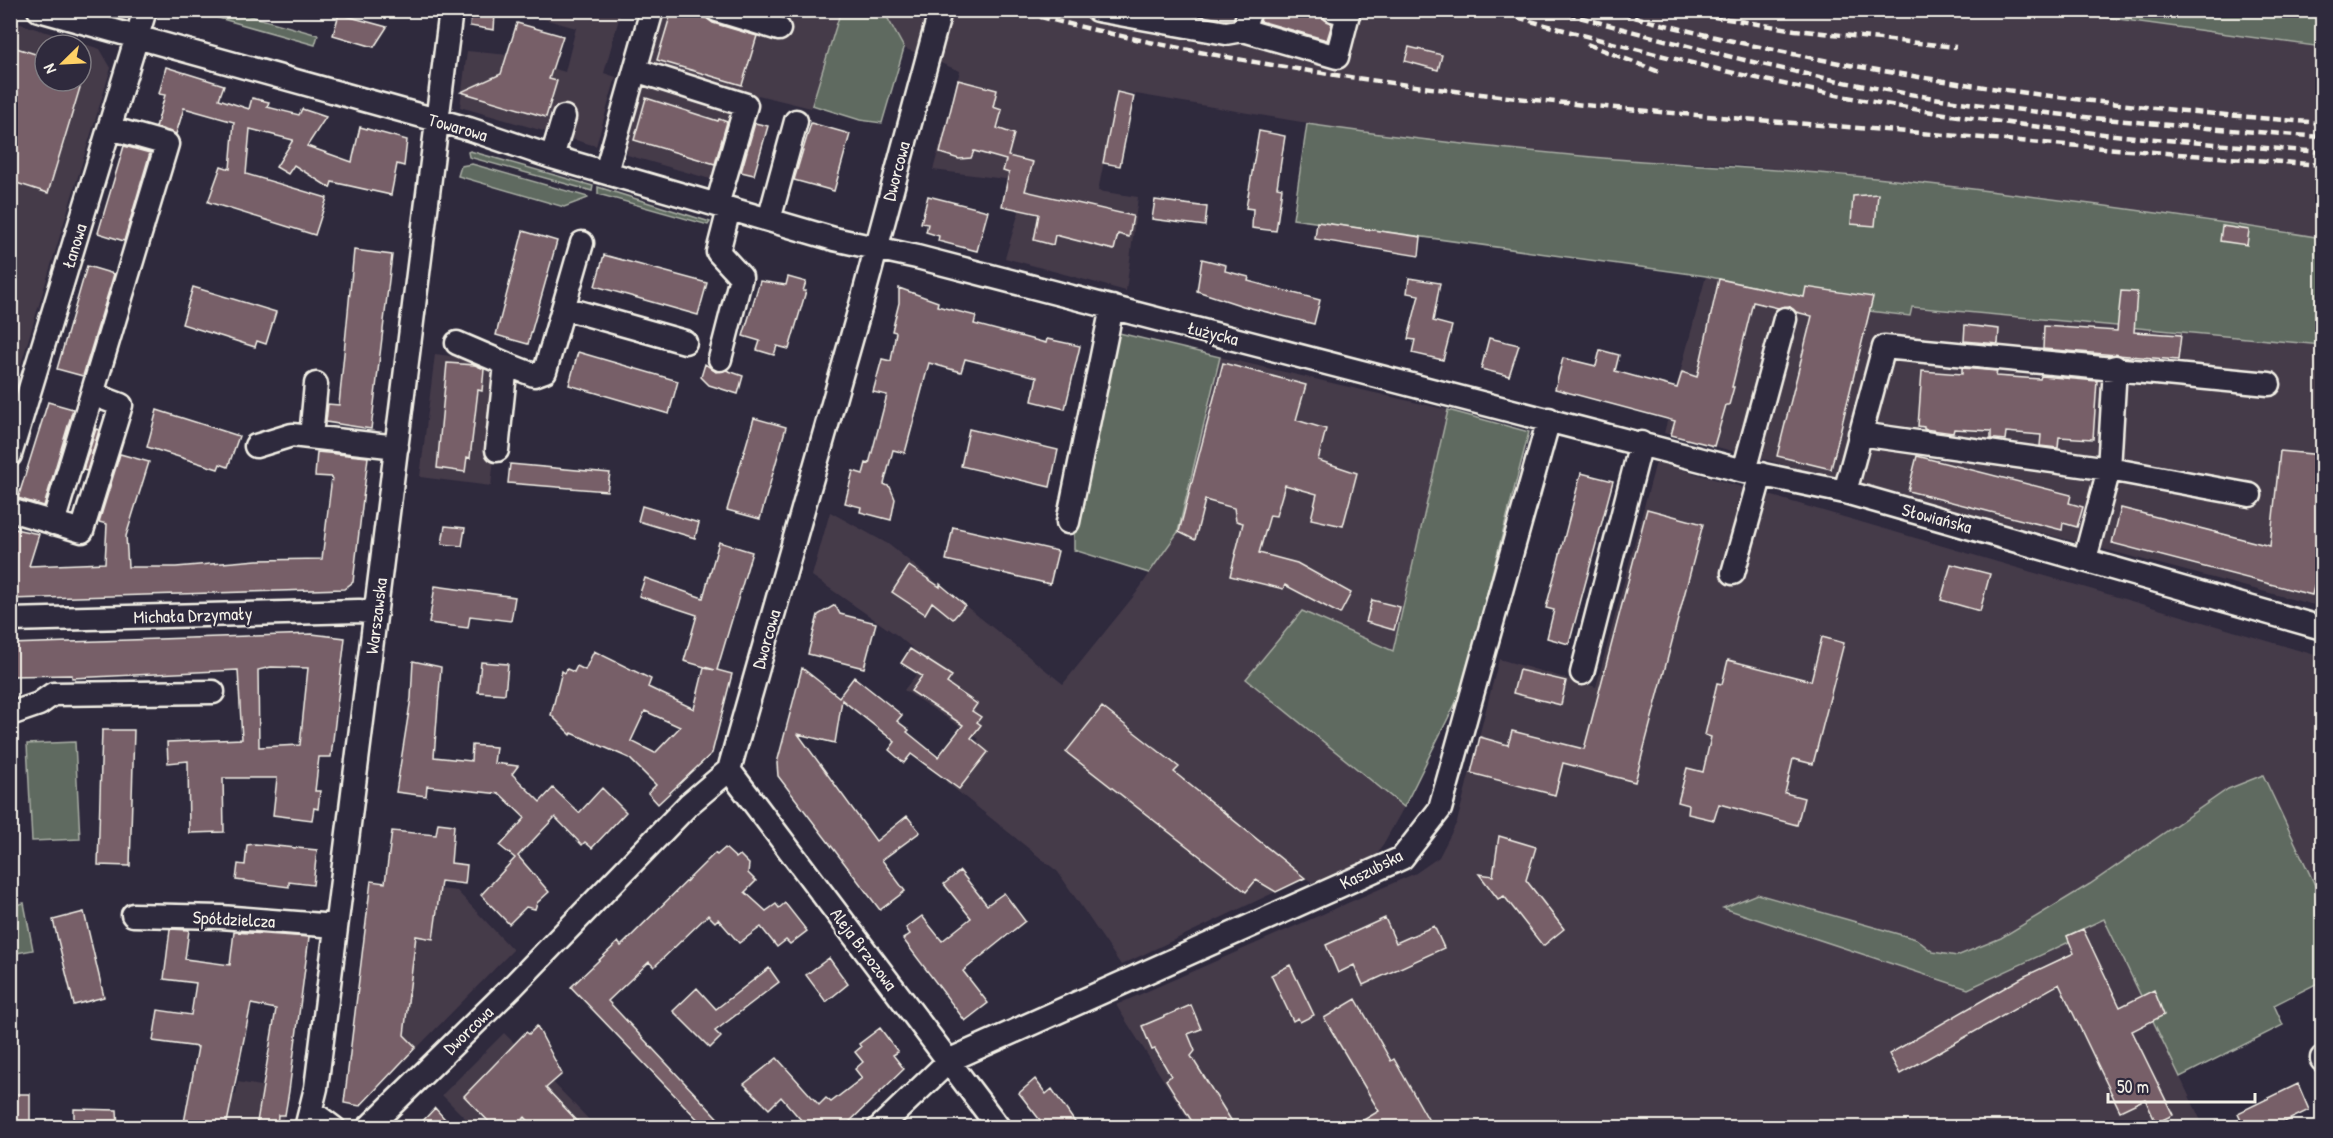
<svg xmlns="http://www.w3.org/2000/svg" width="2333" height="1138" font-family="'Patrick Hand',sans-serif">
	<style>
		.built { fill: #453a4a; fill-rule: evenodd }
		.green { fill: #5e6a60; stroke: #a9aea4; stroke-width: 1.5 }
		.building { fill: #775e68; stroke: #f4f1e8; stroke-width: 1.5; fill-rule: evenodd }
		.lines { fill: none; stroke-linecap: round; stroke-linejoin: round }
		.minor-casing { stroke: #f4f1e8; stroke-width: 27 }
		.minor { stroke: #2f2a3d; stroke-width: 22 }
		.rail { stroke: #f4f1e8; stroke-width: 4.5; stroke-dasharray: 9 4.5; stroke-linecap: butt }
		.labels { text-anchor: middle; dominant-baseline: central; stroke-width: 4.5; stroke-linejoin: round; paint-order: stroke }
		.street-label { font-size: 18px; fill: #f4f1e8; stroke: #2f2a3d }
	</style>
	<rect width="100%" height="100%" fill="#2f2a3d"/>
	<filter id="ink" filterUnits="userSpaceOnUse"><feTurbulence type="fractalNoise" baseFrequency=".0167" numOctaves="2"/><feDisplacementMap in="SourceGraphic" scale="12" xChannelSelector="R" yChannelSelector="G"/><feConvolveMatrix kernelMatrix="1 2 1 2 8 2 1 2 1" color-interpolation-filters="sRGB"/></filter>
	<g filter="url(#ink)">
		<!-- built -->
		<path class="built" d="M2060,10L2322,47V238L2211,220L1896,180L1733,165L1614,159L1384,136L1118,91L1098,191L1138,197L1126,291L1005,258L1028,182L933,170L960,71L904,48L887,17L856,11Z
			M516,11H621L604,73L616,77L596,146L460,107L467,51L509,55L565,72L576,28Z
			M657,11H841L811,108L758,95L731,185L627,155V122Z
			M11,21L100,49L111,68L11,397ZM45,45H81V81H45Z
			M1706,276L1869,311L1910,316L1912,307L2322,345V607L1664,433Z
			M435,354L481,360L503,374L491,486L420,477Z
			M1220,357L1448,410L1393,651L1303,611L1246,679L1404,807L1375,859L1317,885L1305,878L1121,965L1058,872L946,782L979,739L904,690L927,661L898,636L812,576L830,512L888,544L1063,684L1137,592L1178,532Z
			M1656,462L2322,657V900L2263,775L2228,789L2090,884L2001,938L1957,956L1933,952L1916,939L1757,894L1968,989L2069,942L2067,936L2104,919L2204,1127H1193L1116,1005L1416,873L1439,857L1457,822L1499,659L1596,687Z
			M371,881L457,891L513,950L360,1106L344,1103Z
			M504,1033L545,1074L596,1127H474L442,1095Z
			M238,1082L289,1091L285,1115L278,1127L226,1128L228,1100L236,1094Z"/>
		<!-- green -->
		<path class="green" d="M841,10L856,11L887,17L904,48L882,123L860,120L812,105Z
			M194,11H233L318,35L315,45Z
			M2060,11H2322V47Z
			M1307,124C1409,139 1511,150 1614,159C1707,166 1801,170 1895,180C2038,196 2181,215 2322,238V345L1912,307L1910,316L1869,311L1706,276L1293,219Z
			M470,151L593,186L592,191L469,157L468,152Z
			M472,164L588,197V198L564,207L458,176L461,166Z
			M598,187L710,222L708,225L598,194Z
			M1115,332L1220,357L1178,532L1149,573L1074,550V528Z
			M1448,410L1529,432L1462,690L1404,807L1246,679L1302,611L1393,651Z
			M75,742L80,839L32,841L27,744Z
			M2263,775L2322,900V981L2274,1005L2283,1025L2180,1077L2104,919L2067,936L2069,942L1968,989L1723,908L1757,894L1916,939L1933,952L1957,956L2001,938L2090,884L2228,789Z
			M24,903L33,950L11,954V906Z"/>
		<!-- building -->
		<path class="building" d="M472,10L495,13L494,30L470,26Z
			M672,10L706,18L713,23L757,36L742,85L657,60Z
			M1263,10H1304L1321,15L1332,24L1327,40L1260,21Z
			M339,14L387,27L374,47L333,35Z
			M517,23L563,36L549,79L557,81L546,117L461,92L501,74Z
			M10,46L45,57V81H82L48,193L10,181Z
			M1409,47L1442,55L1438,70L1405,61Z
			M166,67L224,85L219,99L249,109L252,98L269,102L267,107L299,115L302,109L326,117L307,146L352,162L360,127L407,140L404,166L397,164L391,195L332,182L330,188L294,165L288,174L276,167L293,140L250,129L246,174L327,198L315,235L208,202L221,166L230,169L234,122L184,108L176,134L156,127L165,95L159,94Z
			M958,80L997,90L993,107L1002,110L997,128L1014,134L1008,156L1033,162L1025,191L1133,216L1129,237L1118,234L1114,250L1055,235L1053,245L1034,240L1039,214L1002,206L1009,173L1003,171L1006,160L974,151L971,158L959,159L940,153Z
			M1117,92L1134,96L1120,166L1103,163Z
			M646,98L718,121L719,119L727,122L715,164L634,140Z
			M755,123L768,126L754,175L741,172Z
			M811,123L850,134L834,191L794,180Z
			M1259,131L1285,136L1277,187L1282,188L1276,231L1252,228L1253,209L1246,208Z
			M124,146L150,153L124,241L98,233Z
			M1878,194L1875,226L1851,224L1853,196Z
			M928,196L988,211L977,251L938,241L939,236L926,232L928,224L921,223Z
			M1155,200L1207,207L1205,226L1152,219Z
			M1317,222L1421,237L1419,256L1315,239Z
			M2222,226L2249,230L2247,245L2220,241Z
			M523,231L557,241L528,344L496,335Z
			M354,250L392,255L371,429L326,422L328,404L339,405Z
			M604,255L707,283L698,315L595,286Z
			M1202,259L1226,265L1225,271L1249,277L1248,281L1320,300L1314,324L1243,306L1197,291Z
			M87,266L114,274L83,376L57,369Z
			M788,277L806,282L803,291H806L789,349L777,346L774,355L757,350L760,341L743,336L760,281L786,285Z
			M1409,278L1440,283L1433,321L1452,326L1443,360L1412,353L1415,340L1408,339L1419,295L1407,293Z
			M1719,279L1804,297L1806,287L1873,297L1831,469L1777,456L1812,316L1796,312L1789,306L1778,308L1753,302L1732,387H1734L1729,405H1726L1714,446L1671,435L1675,421L1555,389L1563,358L1596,366L1600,350L1619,355L1615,371L1677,388L1682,372L1697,377Z
			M193,287L276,312L266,344L257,341L255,347L182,324Z
			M899,288L938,302L937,306L976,316L974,324L1046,343L1047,339L1080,346L1065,409L1032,401L1037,377L965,359L961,372L929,363L905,453L893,450L884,484L890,487L895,499L891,520L860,512L861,507L845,503L853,471L863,474L866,463L869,464L887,395L873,392L882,359L891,361L896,332L892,331L899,303Z
			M2121,291L2137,292L2134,332L2181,335L2178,360L2043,349L2044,326L2117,331Z
			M1965,325L1999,329L1998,344L1964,341Z
			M1489,338L1519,345L1509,376L1481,369Z
			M578,352L678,381L669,414L569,385Z
			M447,363L475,365L484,369L482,391L478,390L470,458L467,457L465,472L437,468Z
			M1223,363L1306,385L1296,420L1326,429L1318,460L1357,473L1343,526L1311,519L1317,494L1285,485L1276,516L1270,515L1259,553L1297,563L1351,593L1340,614L1285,585L1283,589L1230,576L1243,523L1236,521L1234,508L1205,500L1195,540L1179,532Z
			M705,364L716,372L726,370L743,376L738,394L709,385L701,377Z
			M1962,368L1997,371L1996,376L2040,379L2041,376L2097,381L2093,439L2059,437L2058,448L2040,446L2041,435L2006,432L2005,440L1996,439H1991V431L1954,429L1953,433L1924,429V427L1918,426L1922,371L1962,374Z
			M48,402L73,409L44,506L18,498Z
			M157,410L239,436L228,467L220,464L218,469L147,447Z
			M754,418L786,427L760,519L727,510Z
			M96,429L99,430L87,471L83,470Z
			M969,429L1058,450L1050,487L961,466Z
			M2280,451L2322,455V554L2312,595L2112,543L2121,508L2270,546Z
			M317,452L368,457L353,582L344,589L10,599V528L39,534L29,566L105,563L107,524L99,522L120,454L149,462L126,536L128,567H176L257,560L322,559L332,477L315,476Z
			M1917,456L2071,495L2069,503L2083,507L2077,527L2063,523L2062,530L1908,491Z
			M510,464L610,473L607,491L508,483Z
			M1581,473L1613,481L1569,644L1547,638L1554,610L1546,608Z
			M642,506L699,523L695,538L638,521Z
			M1647,509L1703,524L1635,782L1563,763L1555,795L1471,773L1480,737L1508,745L1512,731L1584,749Z
			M445,526L465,528L462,546L442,544Z
			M953,527L1058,551L1050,584L946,560Z
			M719,542L752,552L717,670L732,674L712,753L658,804L648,793L656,785L629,758L572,733L571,735L551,715L562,671L565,673L567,669L574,672L577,666L585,670L594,651L651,679L648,687L694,709L704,668L715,670L684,661L697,615L639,596L645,578L703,598ZM645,711L680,727L655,753L631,741Z
			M1951,564L1990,574L1980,611L1941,600Z
			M909,566L940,587V584L965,605L953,619L932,602L925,614L892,592Z
			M435,586L515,597L511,621L470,616L468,628L429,623Z
			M1372,600L1400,607L1394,630L1366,622Z
			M835,605L840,614L876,623L864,668L808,654L818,615Z
			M312,634L345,638L331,757H319L315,791H320L318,809L314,808L312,820L273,815L277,778H223L224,832L189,833L188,761L168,763L167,742L242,739L238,670L72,678V675L10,676V644ZM271,667L308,668L300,745L259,747L258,670Z
			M1822,637L1844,643L1813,764L1793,759L1785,793L1804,798L1797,825L1719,804L1714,820L1688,814L1689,805L1678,802L1687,768L1703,772L1711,737L1705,735L1717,683L1722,684L1728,660L1811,681Z
			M910,649L952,676L947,683L977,704L972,711L981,717L977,722L981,725L971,738L988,752L959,789L911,754L904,763L889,750L895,742L842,700L835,743L798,734L876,841L907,816L920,832L882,860L905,891L880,910L778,776L777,763L802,668L839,697L854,677L902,715L897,721L909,730L907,732L938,757L963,725L911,691L922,676L901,663Z
			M413,661L441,667L434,757L471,761L472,745L496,747L494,763L518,766L512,774L540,802L553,788L579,813L602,788L626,812L592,848L585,842L582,845L555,817L518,856L549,892L537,903L535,909L526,907L509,924L481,895L515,858L500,846L525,818L500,794L427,786L426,796L396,792L411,698Z
			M481,662L508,664L505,694L478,692Z
			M1519,670L1566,681L1561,705L1513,693Z
			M1102,707L1179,767L1174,772L1305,878L1276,892L1256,880L1246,892L1066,752Z
			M102,730H134L130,866L98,865Z
			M438,823L454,825L451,863L467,865L466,875L465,884L441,881L433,939L416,936L404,1035L416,1047L360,1106L344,1103L371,881L385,883L392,831L436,835Z
			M1499,836L1536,847L1526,880L1564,929L1543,946L1504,896L1498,899L1479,874L1493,876Z
			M255,844L317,850L313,885L289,882V887L236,880L238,864L245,865L247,845Z
			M725,848L736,858L740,855L749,864L748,873L756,881L745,892L766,911L776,904L779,908L785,903L807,931L790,944L786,940L777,947L761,927L739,943L718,919L715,922L708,915L654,967L649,962L608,1001L727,1128H706L571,987L618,942L621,946L715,853L717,855Z
			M960,871L987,905L1004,893L1025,921L963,971L988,1003L965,1021L903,939L910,934L906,928L922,916L942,941L971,918L944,884Z
			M84,912L104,997L74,1005L53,920Z
			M1385,918L1396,943L1434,926L1444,948L1363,985L1354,965L1338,973L1326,945Z
			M170,929L189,930L185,959L230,965L234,932L309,937L289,1091L285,1115H278L277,1128H256L276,1009L251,1004L226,1128H183L198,1047L153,1041L158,1010L191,1015L196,983L164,979Z
			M2083,929L2120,1007L2154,990L2164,1015L2132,1031L2173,1115L2156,1123L2145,1099L2120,1111L2059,984L1900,1074L1889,1054L2025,976L2074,953L2067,936Z
			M829,958L848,984L826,1002L806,975Z
			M1290,965L1314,1015L1300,1022L1298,1018L1293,1021L1271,975Z
			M769,968L779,982L715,1031L721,1037L710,1048L673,1011L697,988L716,1009Z
			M1356,999L1391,1061L1394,1059L1433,1128H1350L1379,1111L1324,1018Z
			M1191,1005L1201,1029L1188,1034L1195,1051L1191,1056L1236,1128H1196L1166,1080L1171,1076L1155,1049L1152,1050L1142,1026Z
			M537,1026L562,1074L546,1088L584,1128H535L525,1117L515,1128H495L464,1096L526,1032L529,1034Z
			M880,1028L898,1052L893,1055L904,1069L843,1128H808L781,1097L769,1109L744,1084L777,1058L819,1105L826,1098L831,1102L862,1078L855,1069L863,1062L855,1052L861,1047L859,1044Z
			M1035,1079L1046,1094L1052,1089L1079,1128H1046L1019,1093Z
			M2298,1084L2309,1110L2272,1128H2245L2238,1113Z
			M14,1094H30V1128H10V1102H14Z
			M435,1108L453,1128H416Z
			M74,1109L117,1110L118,1128H74Z"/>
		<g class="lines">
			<!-- minor casing -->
			<g class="minor-casing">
				<path id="minor" d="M39,10L469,129L552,157L834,239L917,257L1744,471L1845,492L2322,628
					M717,10L779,29
					M1097,10L1226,33L1243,30L1337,57L1348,14L1333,10
					M1243,30L1250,10
					M635,70L746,105L717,205
					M552,157L564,117
					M606,172L652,10
					M769,220L796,121
					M564,308L685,342
					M457,343L506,364L497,450
					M720,359L741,277L718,252L729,209
					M506,364L534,375L545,371L582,243
					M2115,367L2109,469L2250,495
					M1860,434L2109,469L2085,559
					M311,437L316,384
					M256,446L292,435L397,447
					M10,455L145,10
					M1744,471L1785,319
					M1845,492L1884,347L2269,384
					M10,510L82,531L121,405L92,394L167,144L110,128
					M1068,522L1112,307
					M53,523L92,394
					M1733,573L1761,474
					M10,620L359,611L376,613
					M1582,673L1641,443
					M10,714L39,704L53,694L213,692
					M729,770L999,1128
					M133,915L221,917L335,926
					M2322,1058V1060
					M311,1111L334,1128
					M306,1128L316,1088L451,10
					M368,1128L512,987L689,804L729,770L861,305L938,19
					M879,1128L950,1060L1402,858L1440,809L1549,419"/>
			</g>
			<!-- minor -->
			<use href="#minor" class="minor"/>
			<!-- rail -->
			<path class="rail" d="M1014,10C1282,81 1558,105 1834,126C1997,139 2159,153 2322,165
				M1491,10C1652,55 1813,96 1979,119C2093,135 2208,144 2322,152
				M1554,10C1680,45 1805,78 1934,98C2063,118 2193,127 2322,137
				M1608,10C1846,75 2077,104 2322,123
				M1672,10L1795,30L1956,47
				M1587,44L1662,73"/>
		</g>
	</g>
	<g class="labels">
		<!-- street labels -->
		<g class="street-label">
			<text transform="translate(458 127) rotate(16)">Towarowa</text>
			<text transform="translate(896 171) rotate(-75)">Dworcowa</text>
			<text transform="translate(74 246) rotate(-73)">Łanowa</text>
			<text transform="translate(1213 333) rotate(14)">Łużycka</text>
			<text transform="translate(1937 518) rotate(15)">Słowiańska</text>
			<text transform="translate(193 615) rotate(-2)">Michała Drzymały</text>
			<text transform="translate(376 616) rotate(-83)">Warszawska</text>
			<text transform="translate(766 639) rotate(-74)">Dworcowa</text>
			<text transform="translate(1371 869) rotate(-27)">Kaszubska</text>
			<text transform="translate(234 919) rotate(3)">Spółdzielcza</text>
			<text transform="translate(864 949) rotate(53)">Aleja Brzozowa</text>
			<text transform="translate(468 1030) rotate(-44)">Dworcowa</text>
		</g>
	</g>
	<!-- margin -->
	<rect width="2333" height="1138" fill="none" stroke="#2f2a3d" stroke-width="36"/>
	<rect x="18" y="18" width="2297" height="1102" fill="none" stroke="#f4f1e8" stroke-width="2" filter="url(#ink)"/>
	<!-- north arrow -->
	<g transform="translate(63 63) rotate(246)"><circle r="28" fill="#2f2a3d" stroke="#7e7a81" stroke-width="1.5"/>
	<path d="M0-4.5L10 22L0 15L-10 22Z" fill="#ffd166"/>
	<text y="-9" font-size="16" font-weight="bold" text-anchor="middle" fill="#f4f1e8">N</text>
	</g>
	<!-- scale -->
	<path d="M2108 1093v9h147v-9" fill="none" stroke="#f4f1e8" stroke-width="3"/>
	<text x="2117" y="1093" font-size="18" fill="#f4f1e8" stroke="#2f2a3d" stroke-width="4.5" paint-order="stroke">50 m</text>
</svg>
